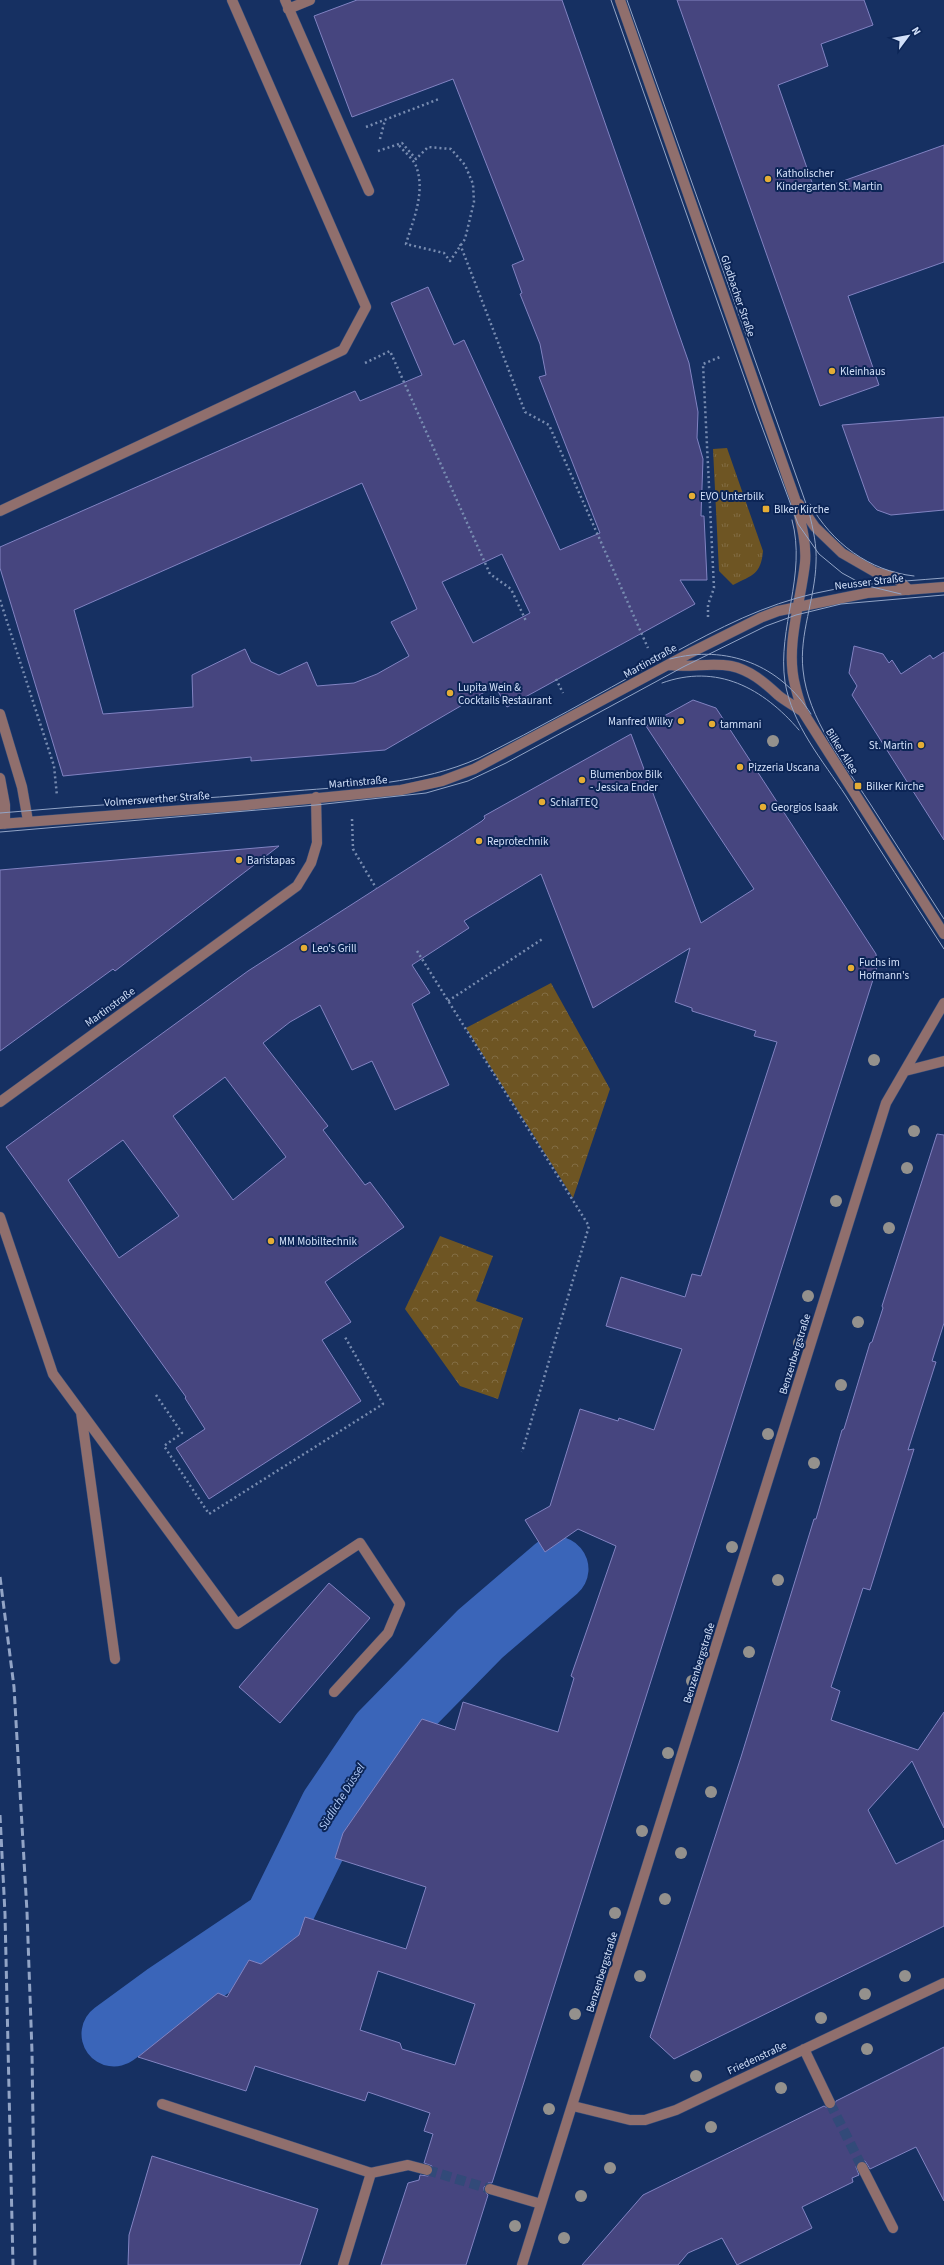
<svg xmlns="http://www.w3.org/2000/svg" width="944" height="2265" font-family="'Source Sans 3',sans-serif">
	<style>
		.grass { fill: url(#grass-tufts) }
		.park { fill: url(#park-crowns) }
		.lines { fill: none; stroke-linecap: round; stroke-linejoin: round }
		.river { stroke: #3a65b9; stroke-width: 65 }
		.building { fill: #46457f; stroke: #8183c2; fill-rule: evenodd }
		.minor-tunnel { stroke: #324a79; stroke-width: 10; stroke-dasharray: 10 5; stroke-linecap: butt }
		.minor-casing { stroke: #344c7a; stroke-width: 11 }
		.path { stroke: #788cb1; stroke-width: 2.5; stroke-dasharray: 2 3; stroke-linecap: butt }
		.minor { stroke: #906f6d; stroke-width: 10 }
		.tram { stroke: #92a4c6; stroke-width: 1 }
		.rail { stroke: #92a4c6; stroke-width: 3; stroke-dasharray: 8 4; stroke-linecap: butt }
		.tree { fill: #94918d }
		.poi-dot { fill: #e5ad35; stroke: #0c2556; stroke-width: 1.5 }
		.labels { text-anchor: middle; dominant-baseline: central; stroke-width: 4; stroke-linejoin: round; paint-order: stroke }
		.poi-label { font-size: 11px; fill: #d2e0f9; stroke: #0c2556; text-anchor: start }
		.street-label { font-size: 11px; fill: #d2e0f9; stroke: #0c2556 }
		.water-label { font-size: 12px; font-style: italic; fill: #b6cffb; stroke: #0c2556 }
	</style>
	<defs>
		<pattern id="grass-tufts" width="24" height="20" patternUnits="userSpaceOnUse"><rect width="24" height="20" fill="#6e5523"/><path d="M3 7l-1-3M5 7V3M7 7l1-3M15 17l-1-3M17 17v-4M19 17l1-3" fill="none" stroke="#826d44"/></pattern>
		<pattern id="park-crowns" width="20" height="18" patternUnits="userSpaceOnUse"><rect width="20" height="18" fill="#6e5523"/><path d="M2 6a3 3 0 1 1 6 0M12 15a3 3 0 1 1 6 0" fill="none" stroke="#826d44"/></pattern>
	</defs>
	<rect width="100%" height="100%" fill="#163062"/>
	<!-- grass -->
	<path class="grass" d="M727,448L763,551C761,574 753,575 733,585L719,571L713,449Z"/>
	<!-- park -->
	<path class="park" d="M551,983L610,1089L573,1198L466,1028Z
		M440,1236L493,1256L476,1301L523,1318L498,1399L460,1386L405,1309Z"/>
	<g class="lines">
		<!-- river -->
		<path class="river" d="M114,2034L166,1996L276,1922L332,1808L382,1734L480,1634L556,1569"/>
	</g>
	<!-- building -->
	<path class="building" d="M357,0H562L689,363L698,412L697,438L703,459L701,516H704L707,580H680L695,604L507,707L495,686L385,750L251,761V757L63,776L0,568V547L355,391L360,401L422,375L391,303L428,287L454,345L464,340L560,550L600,533L539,377L546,375L540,344L520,294L522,293L512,265L524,260L453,79L352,117L314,16ZM362,483L417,609L391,622L409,656L377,674L354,683L317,686L307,662L279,675L251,662L245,649L192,675L193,707L103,714L74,610ZM502,554L530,613L473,643L442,582Z
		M677,0H864L873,25L821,44L828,66L778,85L815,191L944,145V262L848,296L879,385L820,406Z
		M944,417V510L891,515L877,510L869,501L842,425Z
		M854,646L883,654L889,663L892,660L901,674L930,655L933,659L944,652V840L852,695L857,686L849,673Z
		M693,700L716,708L876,954L877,967L492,2183H488L484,2187V2191L488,2195L466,2265H381L408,2183L419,2180L420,2175L428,2176L433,2172L432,2166L424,2163L433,2134L424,2131L430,2113L368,2092L365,2101L255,2066L246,2091L138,2057L218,1993L227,1997L249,1960L261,1964L299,1935L305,1917L406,1949L426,1887L335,1858L343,1833L422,1719L455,1730L463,1702L558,1732L574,1678L571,1676L616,1546L578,1529L545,1552L525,1520L550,1506L580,1409L618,1421L619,1418L654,1430L682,1349L606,1326L621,1277L685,1297L692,1274L701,1276L777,1042L754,1036L756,1031L692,1011V1008L675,1002L690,948L593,1008L541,874L464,921L469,928L412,965L430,993L412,1004L449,1085L395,1110L372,1061L352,1070L320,1005L290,1022L263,1043L328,1126L323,1130L365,1185L370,1182L404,1227L325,1282L351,1322L322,1340L361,1401L209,1499L176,1448L205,1429L185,1398L186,1397L6,1147L248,971L482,821L485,818L484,816L631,734L701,923L754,889L646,726ZM225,1077L286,1157L233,1200L173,1116ZM123,1140L179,1216L119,1258L68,1180ZM378,1971L475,2004L455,2065L402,2049L400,2043L360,2030Z
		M279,846L115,971L113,969L0,1051V870Z
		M937,1134L944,1135V1323L932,1361L936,1362L908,1450L914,1449L870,1590L863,1588L831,1687L840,1691L831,1720L918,1750L944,1712V1828L912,1761L868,1810L896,1864L944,1840V1926L674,2059L650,2037L741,1757L814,1519H816L842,1430L844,1429L870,1343L872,1342L883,1308L882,1306Z
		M329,1583L370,1618L280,1723L239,1687Z
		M944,2047V2201L916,2147L870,2169L865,2161H859L856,2167L859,2175L852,2178L853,2182L802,2207L812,2228L737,2265L722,2238L688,2253L678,2265H582L643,2195L824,2106L829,2109H833L836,2101Z
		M152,2156L318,2209L300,2265H128L129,2235Z"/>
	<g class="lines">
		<!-- minor-tunnel -->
		<path class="minor-tunnel" d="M830,2103L862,2167
			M427,2170L490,2189"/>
		<!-- minor casing -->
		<g class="minor-casing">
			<path id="minor" d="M285,0L369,191
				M620,0L795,499C800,519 807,542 805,563C801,601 785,647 795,685C797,694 800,703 803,712L944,934
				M288,9L310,0
				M799,504L815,527L842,553L875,572L895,577L909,590
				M0,511L343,350L366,307L232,0
				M669,665C690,668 710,662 731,666C750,670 764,682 778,695C785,701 795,706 803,712
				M0,714L22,787L28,821
				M0,778L5,805V824
				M0,824L237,806L401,790L442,781L474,769L688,654L760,618L778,611L867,593L944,587
				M905,1071L944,1061
				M0,1102L297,886L311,863L317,843L316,797
				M0,1217L53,1374L237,1624L360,1543L400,1604L388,1633L334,1692
				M81,1412L115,1659
				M804,2049L830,2103
				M162,2104L371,2173L408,2165L427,2170
				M573,2106L630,2120H645L676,2110L944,1983
				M862,2167L893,2228
				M490,2189L541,2204
				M343,2265L371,2173
				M522,2265L886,1103L944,1003"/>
		</g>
		<!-- path -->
		<path class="path" d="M366,127L439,99
			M380,139L385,120
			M378,151L402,143L416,159L428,147L451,149L465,165L473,184L474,202L465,239L450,261L444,253L406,244C413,220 426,192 416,166C413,158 403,151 398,144
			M460,244L525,412L549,425L648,648
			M365,363L390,351L490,574L511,589L526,621
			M0,600L54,766L57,796
			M708,617V605L714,588L703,364L720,357
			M556,679L563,693
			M352,819L353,849L376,888
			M417,951L589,1226L522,1452
			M448,1001L544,938
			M156,1395L182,1433L164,1446L209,1514L383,1404L345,1337"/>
		<!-- minor -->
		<use href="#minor" class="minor"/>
		<!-- tram -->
		<path class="tram" d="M611,0L756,411L798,524L819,554L842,573L864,585L901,594
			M627,0L809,512C813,529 817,545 816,563C815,599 799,634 803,670C808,719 843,762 869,802C894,841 919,880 944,919
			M810,504C832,543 869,571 914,576
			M792,520C807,575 777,628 785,682C792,725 823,761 846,796C878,847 911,898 944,949
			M670,659C727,644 780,665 811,714
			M662,683C717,663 763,688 799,730
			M0,813C97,804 195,800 293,791C356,786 421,784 479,758C539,728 597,695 655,663C701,638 747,612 797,598C845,584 895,582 944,578
			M0,832L316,805L426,793L468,781L506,763L683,667L766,626L796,615L841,604L944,595"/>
		<!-- rail -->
		<path class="rail" d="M0,1577L14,1687L27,1912L32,2052L35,2265
			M0,1815L5,1914L13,2265"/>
	</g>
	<!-- trees -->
	<g class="tree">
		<circle cx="773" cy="741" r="6"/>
		<circle cx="874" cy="1060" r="6"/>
		<circle cx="914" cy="1131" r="6"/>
		<circle cx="907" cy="1168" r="6"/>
		<circle cx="836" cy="1201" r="6"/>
		<circle cx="889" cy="1228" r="6"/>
		<circle cx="808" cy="1296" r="6"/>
		<circle cx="858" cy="1322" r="6"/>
		<circle cx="799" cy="1343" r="6"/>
		<circle cx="841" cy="1385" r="6"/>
		<circle cx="768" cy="1434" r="6"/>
		<circle cx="814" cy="1463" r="6"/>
		<circle cx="732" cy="1547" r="6"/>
		<circle cx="778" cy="1580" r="6"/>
		<circle cx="749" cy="1652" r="6"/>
		<circle cx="692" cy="1681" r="6"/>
		<circle cx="668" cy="1753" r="6"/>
		<circle cx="711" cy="1792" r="6"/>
		<circle cx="642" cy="1831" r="6"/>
		<circle cx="681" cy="1853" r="6"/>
		<circle cx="665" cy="1899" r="6"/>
		<circle cx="615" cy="1913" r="6"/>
		<circle cx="640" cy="1976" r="6"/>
		<circle cx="905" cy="1976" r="6"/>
		<circle cx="865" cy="1994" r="6"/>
		<circle cx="575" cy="2014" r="6"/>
		<circle cx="821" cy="2018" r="6"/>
		<circle cx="867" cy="2049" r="6"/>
		<circle cx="696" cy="2076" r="6"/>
		<circle cx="781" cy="2088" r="6"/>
		<circle cx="549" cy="2109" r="6"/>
		<circle cx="711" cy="2127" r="6"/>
		<circle cx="610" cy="2168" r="6"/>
		<circle cx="581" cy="2196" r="6"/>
		<circle cx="515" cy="2226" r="6"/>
		<circle cx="564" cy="2238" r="6"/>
	</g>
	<!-- markers -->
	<g class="poi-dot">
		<circle cx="768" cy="179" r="4"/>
		<circle cx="832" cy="371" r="4"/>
		<circle cx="692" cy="496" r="4"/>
		<rect x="762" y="505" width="8" height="8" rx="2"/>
		<circle cx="450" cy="693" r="4"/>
		<circle cx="681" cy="721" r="4"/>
		<circle cx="712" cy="724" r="4"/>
		<circle cx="921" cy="745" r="4"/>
		<circle cx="740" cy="767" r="4"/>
		<circle cx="582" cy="780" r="4"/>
		<rect x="854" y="782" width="8" height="8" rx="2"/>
		<circle cx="542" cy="802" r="4"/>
		<circle cx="763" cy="807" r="4"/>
		<circle cx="479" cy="841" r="4"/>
		<circle cx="239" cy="860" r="4"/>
		<circle cx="304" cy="948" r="4"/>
		<circle cx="851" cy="968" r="4"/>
		<circle cx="271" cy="1241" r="4"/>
	</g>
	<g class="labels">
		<!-- poi labels -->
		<g class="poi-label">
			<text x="776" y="173">Katholischer<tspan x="776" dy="13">Kindergarten St. Martin</tspan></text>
			<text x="840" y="371">Kleinhaus</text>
			<text x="700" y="496">EVO Unterbilk</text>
			<text x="774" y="509">Blker Kirche</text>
			<text x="458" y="687">Lupita Wein &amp;<tspan x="458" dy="13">Cocktails Restaurant</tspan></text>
			<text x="673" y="721" text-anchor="end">Manfred Wilky</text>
			<text x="720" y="724">tammani</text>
			<text x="913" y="745" text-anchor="end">St. Martin</text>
			<text x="748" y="767">Pizzeria Uscana</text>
			<text x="590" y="774">Blumenbox Bilk<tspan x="590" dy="13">- Jessica Ender</tspan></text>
			<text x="866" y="786">Bilker Kirche</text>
			<text x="550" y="802">SchlafTEQ</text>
			<text x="771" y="807">Georgios Isaak</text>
			<text x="487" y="841">Reprotechnik</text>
			<text x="247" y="860">Baristapas</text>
			<text x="312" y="948">Leo's Grill</text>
			<text x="859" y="962">Fuchs im<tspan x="859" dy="13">Hofmann's</tspan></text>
			<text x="279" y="1241">MM Mobiltechnik</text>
		</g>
		<!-- street labels -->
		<g class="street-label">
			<text transform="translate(738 296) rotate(71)">Gladbacher Straße</text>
			<text transform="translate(869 582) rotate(-7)">Neusser Straße</text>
			<text transform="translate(650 661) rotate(-29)">Martinstraße</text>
			<text transform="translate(842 751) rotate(58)">Bilker Allee</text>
			<text transform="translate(358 782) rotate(-5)">Martinstraße</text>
			<text transform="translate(157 799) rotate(-4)">Volmerswerther Straße</text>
			<text transform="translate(110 1007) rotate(-36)">Martinstraße</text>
			<text transform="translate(795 1354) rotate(-73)">Benzenbergstraße</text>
			<text transform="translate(699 1663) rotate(-73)">Benzenbergstraße</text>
			<text transform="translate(602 1972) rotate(-73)">Benzenbergstraße</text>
			<text transform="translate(757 2058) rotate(-25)">Friedenstraße</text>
		</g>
		<!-- water labels -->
		<g class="water-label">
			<text transform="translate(342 1797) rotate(-58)">Südliche Düssel</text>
		</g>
	</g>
	<!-- north arrow -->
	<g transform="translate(908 36) rotate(58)" stroke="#0c2556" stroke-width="3" paint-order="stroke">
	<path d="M0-3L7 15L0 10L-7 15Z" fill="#d2e0f9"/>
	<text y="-6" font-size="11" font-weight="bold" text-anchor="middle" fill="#d2e0f9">N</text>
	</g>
</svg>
